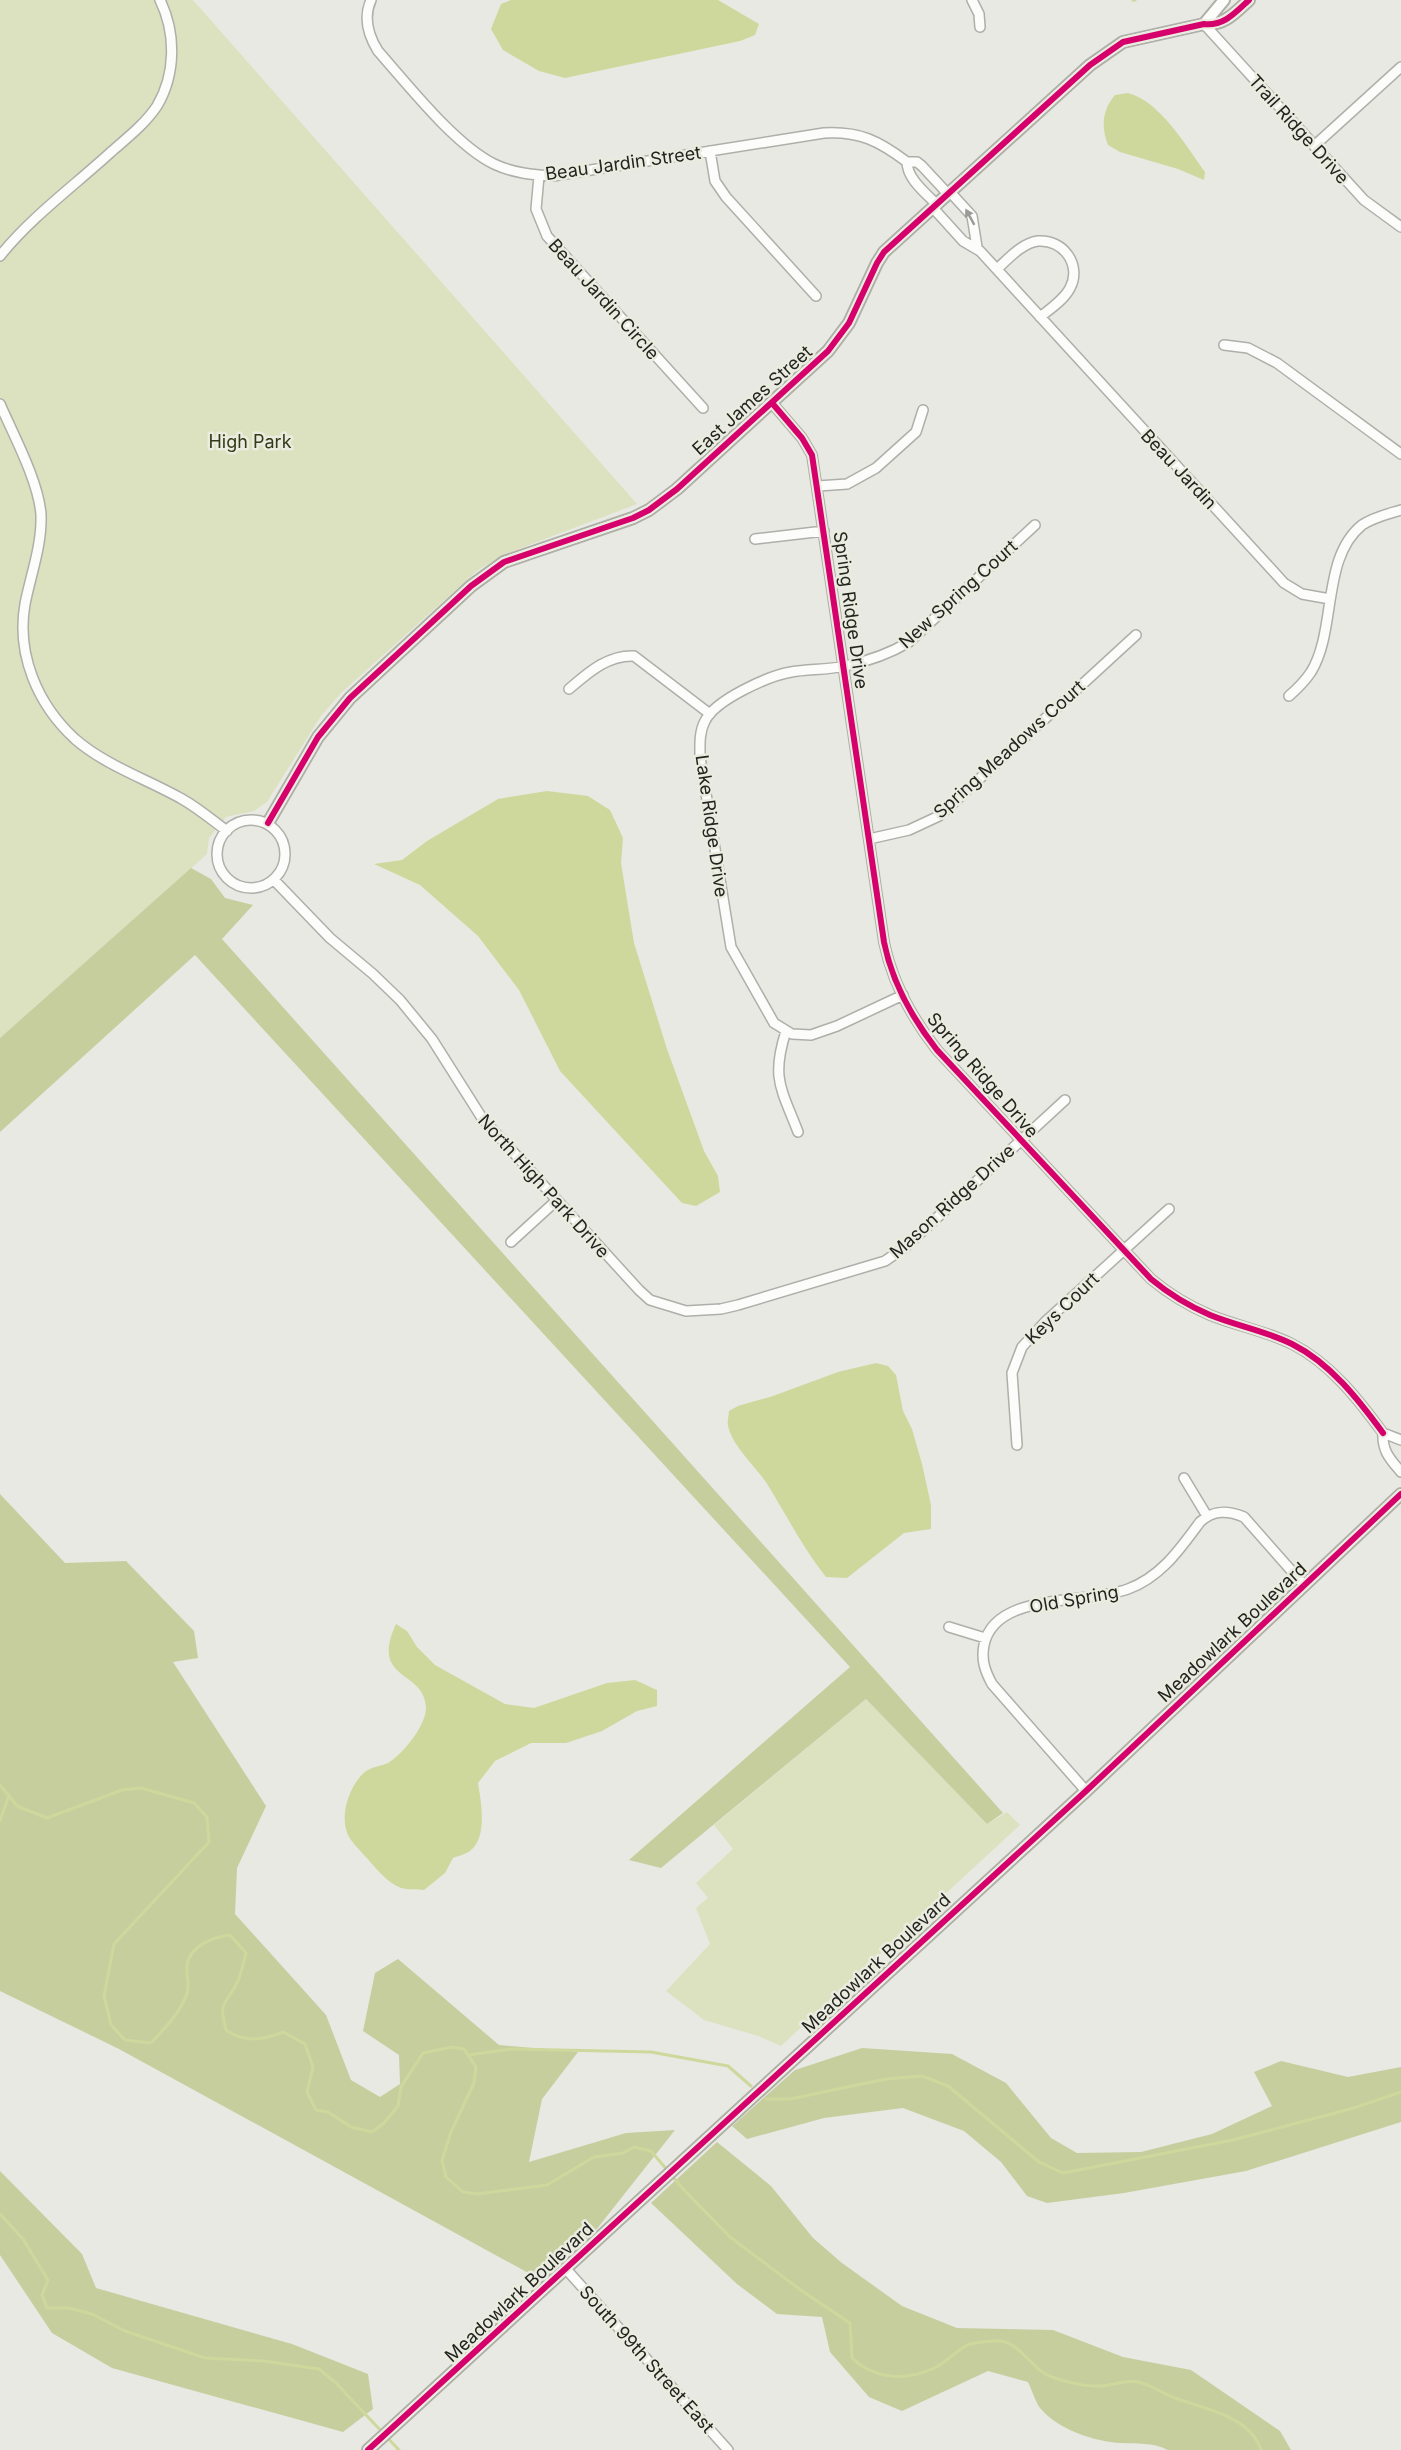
<svg xmlns="http://www.w3.org/2000/svg" width="1401" height="2450" font-family="Inter,sans-serif">
	<style>
		.green { fill: #dce2c0 }
		.forest { fill: #c6ce9e }
		.water { fill: #ced89c }
		.lines { fill: none; stroke-linecap: round; stroke-linejoin: round }
		.stream { stroke: #ced89c; stroke-width: 3 }
		.minor-casing { stroke: #aeafa9; stroke-width: 12 }
		.tertiary-casing { stroke: #aeafa9; stroke-width: 14 }
		.minor { stroke: #fcfcfb; stroke-width: 9 }
		.tertiary { stroke: #fcfcfb; stroke-width: 10 }
		.cycleway-casing { stroke: #eaecdf; stroke-width: 10 }
		.cycleway { stroke: #d6006c; stroke-width: 6 }
		.oneway { fill: #9a9b98 }
		.labels { text-anchor: middle; dominant-baseline: central; stroke-width: 5; stroke-linejoin: round; paint-order: stroke }
		.street-label { font-size: 18px; fill: #232420; stroke: #eaecdf }
		.park-label { font-size: 18px; fill: #343916; stroke: #eaecdf }
	</style>
	<rect width="100%" height="100%" fill="#e8e9e2"/>
	<!-- green -->
	<path class="green" d="M0,0H193L637,504L503,555L478,570L341,693L321,716L267,802L254,811L226,817L209,838L207,854L0,1038Z
		M866,1699L987,1824L1007,1812L1020,1825L781,2046L758,2036L704,2020L666,1991L710,1944L696,1908L708,1898L696,1883L733,1849L714,1825Z"/>
	<!-- forest -->
	<path class="forest" d="M191,868L211,879L225,898L253,905L222,939L1003,1813L987,1824L866,1699L661,1868L629,1860L850,1667L195,955L0,1132V1038Z
		M0,1494L65,1563L126,1561L194,1631L198,1658L173,1662L266,1806L237,1868L235,1914L326,2015L351,2080L380,2097L400,2084L399,2055L363,2031L375,1973L398,1959L499,2045L578,2052L542,2099L529,2162L626,2133L675,2130L592,2235L532,2275L119,2049L0,1991Z
		M862,2048L952,2054L1006,2083L1051,2138L1077,2153L1141,2152L1212,2134L1272,2106L1254,2072L1281,2061L1348,2077L1401,2067V2122L1246,2171L1124,2193L1047,2203L1027,2196L1001,2162L964,2131L903,2108L824,2118L747,2139L732,2126L795,2070Z
		M717,2142L771,2186L813,2238L842,2263L902,2306L957,2328L1053,2330L1123,2357L1191,2370L1280,2431L1291,2450H1168C1153,2442 1137,2444 1121,2443C1095,2442 1057,2429 1040,2408C1035,2401 1032,2390 1028,2382L988,2371L902,2411L869,2397L830,2352L822,2317L777,2314L737,2284L651,2203Z
		M0,2171L82,2254L96,2288L292,2344L368,2374L373,2409L343,2432L112,2368L52,2333L0,2255Z"/>
	<!-- water -->
	<path class="water" d="M511,0H718L759,24L755,35L740,41L565,78L539,71L503,50L491,29L501,4Z
		M1128,93C1160,101 1186,146 1205,172L1204,180L1178,169L1120,152L1108,145C1101,127 1102,110 1115,95Z
		M547,791L588,796L610,810L623,838L621,863L634,943L667,1049L704,1151L718,1176L720,1192L696,1206L682,1203L560,1071L519,990L478,936L420,885L374,864L402,860L427,841L498,799Z
		M876,1363L888,1366L896,1375L903,1411L912,1429L922,1464L931,1505V1529L904,1533L847,1578L826,1577C803,1548 788,1518 769,1487C759,1469 731,1446 728,1425C727,1421 729,1415 729,1411L738,1406L773,1396L838,1372Z
		M396,1624L407,1631L417,1647L435,1665L505,1704L534,1708L607,1683L635,1680L657,1690V1706L637,1711L602,1731L566,1743H531L495,1761L478,1783C481,1802 488,1837 470,1851C466,1854 458,1856 453,1858L445,1873L424,1890C417,1889 408,1890 401,1888C387,1883 374,1866 364,1855C357,1847 348,1839 346,1829C341,1810 351,1783 366,1771C372,1767 381,1766 388,1763C402,1755 426,1726 426,1708C425,1669 369,1682 396,1624Z"/>
	<g class="lines">
		<!-- stream -->
		<path class="stream" d="M1133,0H1135
			M0,1785L17,1806L47,1818L122,1790L141,1788L194,1803L207,1817L209,1842L114,1944L104,1996L111,2025L125,2040L151,2043C166,2027 179,2014 187,1994C190,1985 186,1975 187,1966C189,1946 213,1937 230,1935L246,1953C243,1963 241,1976 236,1985C223,2008 219,2001 226,2030C244,2043 263,2040 283,2032L305,2044L313,2067L307,2092L316,2110L328,2112L351,2127L372,2132L384,2123L398,2106L401,2087L423,2053L452,2047L464,2049L476,2067L474,2083L451,2132L442,2160L446,2177L463,2192L477,2194L547,2185L594,2157L623,2153L634,2147L651,2151L685,2191L730,2237L802,2291L850,2323L852,2358C874,2379 905,2381 932,2369C945,2364 954,2352 966,2346C973,2342 984,2342 993,2341C1019,2337 1030,2370 1052,2377C1065,2382 1084,2386 1097,2386C1110,2387 1124,2379 1138,2382C1150,2384 1163,2394 1175,2398C1205,2409 1250,2416 1261,2450
			M0,1821L9,1795
			M468,2055L512,2049L651,2052L728,2066L751,2086
			M766,2099H790L886,2079L922,2076L948,2086L1039,2162L1063,2173L1233,2140L1354,2108L1401,2092
			M0,2214L23,2239L48,2280L42,2295L47,2308H69L92,2314L125,2331L205,2358L264,2361L319,2369L336,2383L399,2450"/>
		<!-- minor casing -->
		<g class="minor-casing">
			<path id="minor" d="M371,0C363,18 368,35 378,51C408,85 455,145 494,164C513,173 533,175 553,176L824,133C860,131 879,141 907,162
				M972,0L979,14L980,27
				M1204,24L1364,200L1401,227
				M1314,146L1401,67
				M710,151L715,181L726,197L816,296
				M907,162H917L922,166L948,194
				M907,162C907,179 926,193 937,205
				M539,176L536,209L547,236L703,408
				M950,192L972,216L977,247
				M934,209L963,241L980,251L1284,583L1302,594L1330,599
				M0,256C30,218 75,185 111,152C127,138 145,124 157,106C176,74 176,33 160,0
				M997,269C1008,259 1022,243 1038,241C1064,239 1082,266 1070,288C1064,300 1050,309 1040,317
				M1224,345L1248,348L1277,363L1401,454
				M772,403L802,438L812,455L884,942C892,982 912,1018 937,1050L1151,1279C1169,1294 1189,1306 1210,1315C1237,1326 1266,1331 1292,1344C1330,1363 1358,1399 1383,1433
				M0,404C13,434 39,482 41,515C42,545 31,574 25,604C16,655 38,705 75,739C106,766 147,779 182,799C198,808 212,820 227,831
				M818,486L847,484L876,468L916,432L923,410
				M755,539L824,531
				M569,689C588,673 607,655 634,656L710,714
				M1289,696C1297,689 1305,681 1311,672C1337,630 1321,558 1362,525C1374,517 1388,514 1401,510
				M217 854a34 34 0 1 1 68 0a34 34 0 1 1-68 0Z
				M869,839L909,830L939,816L1136,635
				M274,880L330,938L373,974L400,1000L432,1039L482,1118L639,1290L650,1300L686,1311L721,1309L738,1305L885,1261L904,1248L1065,1100
				M903,995L837,1026L811,1035L792,1034L774,1023L731,947L700,757C700,745 699,732 705,721C715,700 768,676 791,672C809,669 827,670 845,666C869,661 889,654 909,642L1035,525
				M786,1031C771,1078 781,1088 798,1132
				M511,1242L557,1200
				M1401,1440L1383,1433C1382,1451 1390,1459 1401,1472
				M1017,1445L1012,1373L1022,1347L1045,1322L1169,1209
				M1184,1478L1207,1516
				M949,1627L985,1638
				M1086,1791L992,1684C985,1671 981,1660 984,1645C995,1591 1086,1605 1128,1589C1161,1577 1180,1549 1200,1522C1213,1510 1227,1510 1244,1517L1304,1585
				M566,2269L728,2450"/>
		</g>
		<!-- tertiary casing -->
		<g class="tertiary-casing">
			<path id="tertiary" d="M1204,24L1224,0
				M268,823L318,737L350,698L471,586L504,562L633,518L649,510L677,489L828,351L849,323L877,263L884,252L1090,65L1123,42L1204,24C1224,26 1235,13 1249,0
				M368,2450L1086,1791L1401,1494"/>
		</g>
		<!-- minor -->
		<use href="#minor" class="minor"/>
		<!-- tertiary -->
		<use href="#tertiary" class="tertiary"/>
		<!-- cycleway casing -->
		<g class="cycleway-casing">
			<path id="cycleway" d="M772,403L802,438L812,455L884,942C892,982 912,1018 937,1050L1151,1279C1169,1294 1189,1306 1210,1315C1237,1326 1266,1331 1292,1344C1330,1363 1358,1399 1383,1433
				M268,823L318,737L350,698L471,586L504,562L633,518L649,510L677,489L828,351L849,323L877,263L884,252L1090,65L1123,42L1204,24C1224,26 1235,13 1249,0
				M368,2450L1086,1791L1401,1494"/>
		</g>
		<!-- cycleway -->
		<use href="#cycleway" class="cycleway"/>
	</g>
	<!-- one-way arrows -->
	<defs><path id="oneway-solid" d="M-6-.8H1V-3.2L6.5 0L1 3.2V.8H-6Z" transform="scale(1.5)"/></defs>
	<use class="oneway" href="#oneway-solid" transform="translate(970 217) rotate(-119)"/>
	<g class="labels">
		<!-- street labels -->
		<g class="street-label">
			<text transform="translate(1299 129) rotate(48)">Trail Ridge Drive</text>
			<text transform="translate(623 163) rotate(-8)">Beau Jardin Street</text>
			<text transform="translate(604 299) rotate(48)">Beau Jardin Circle</text>
			<text transform="translate(752 400) rotate(-42)">East James Street</text>
			<text transform="translate(1179 469) rotate(47)">Beau Jardin</text>
			<text transform="translate(958 594) rotate(-42)">New Spring Court</text>
			<text transform="translate(851 610) rotate(82)">Spring Ridge Drive</text>
			<text transform="translate(1009 749) rotate(-42)">Spring Meadows Court</text>
			<text transform="translate(712 826) rotate(82)">Lake Ridge Drive</text>
			<text transform="translate(983 1075) rotate(49)">Spring Ridge Drive</text>
			<text transform="translate(544 1186) rotate(48)">North High Park Drive</text>
			<text transform="translate(952 1201) rotate(-42)">Mason Ridge Drive</text>
			<text transform="translate(1062 1308) rotate(-44)">Keys Court</text>
			<text transform="translate(1074 1599) rotate(-10)">Old Spring</text>
			<text transform="translate(1232 1632) rotate(-43)">Meadowlark Boulevard</text>
			<text transform="translate(876 1963) rotate(-43)">Meadowlark Boulevard</text>
			<text transform="translate(519 2292) rotate(-43)">Meadowlark Boulevard</text>
			<text transform="translate(647 2359) rotate(48)">South 99th Street East</text>
		</g>
		<!-- park labels -->
		<g class="park-label">
			<text x="250" y="441">High Park</text>
		</g>
	</g>
</svg>
